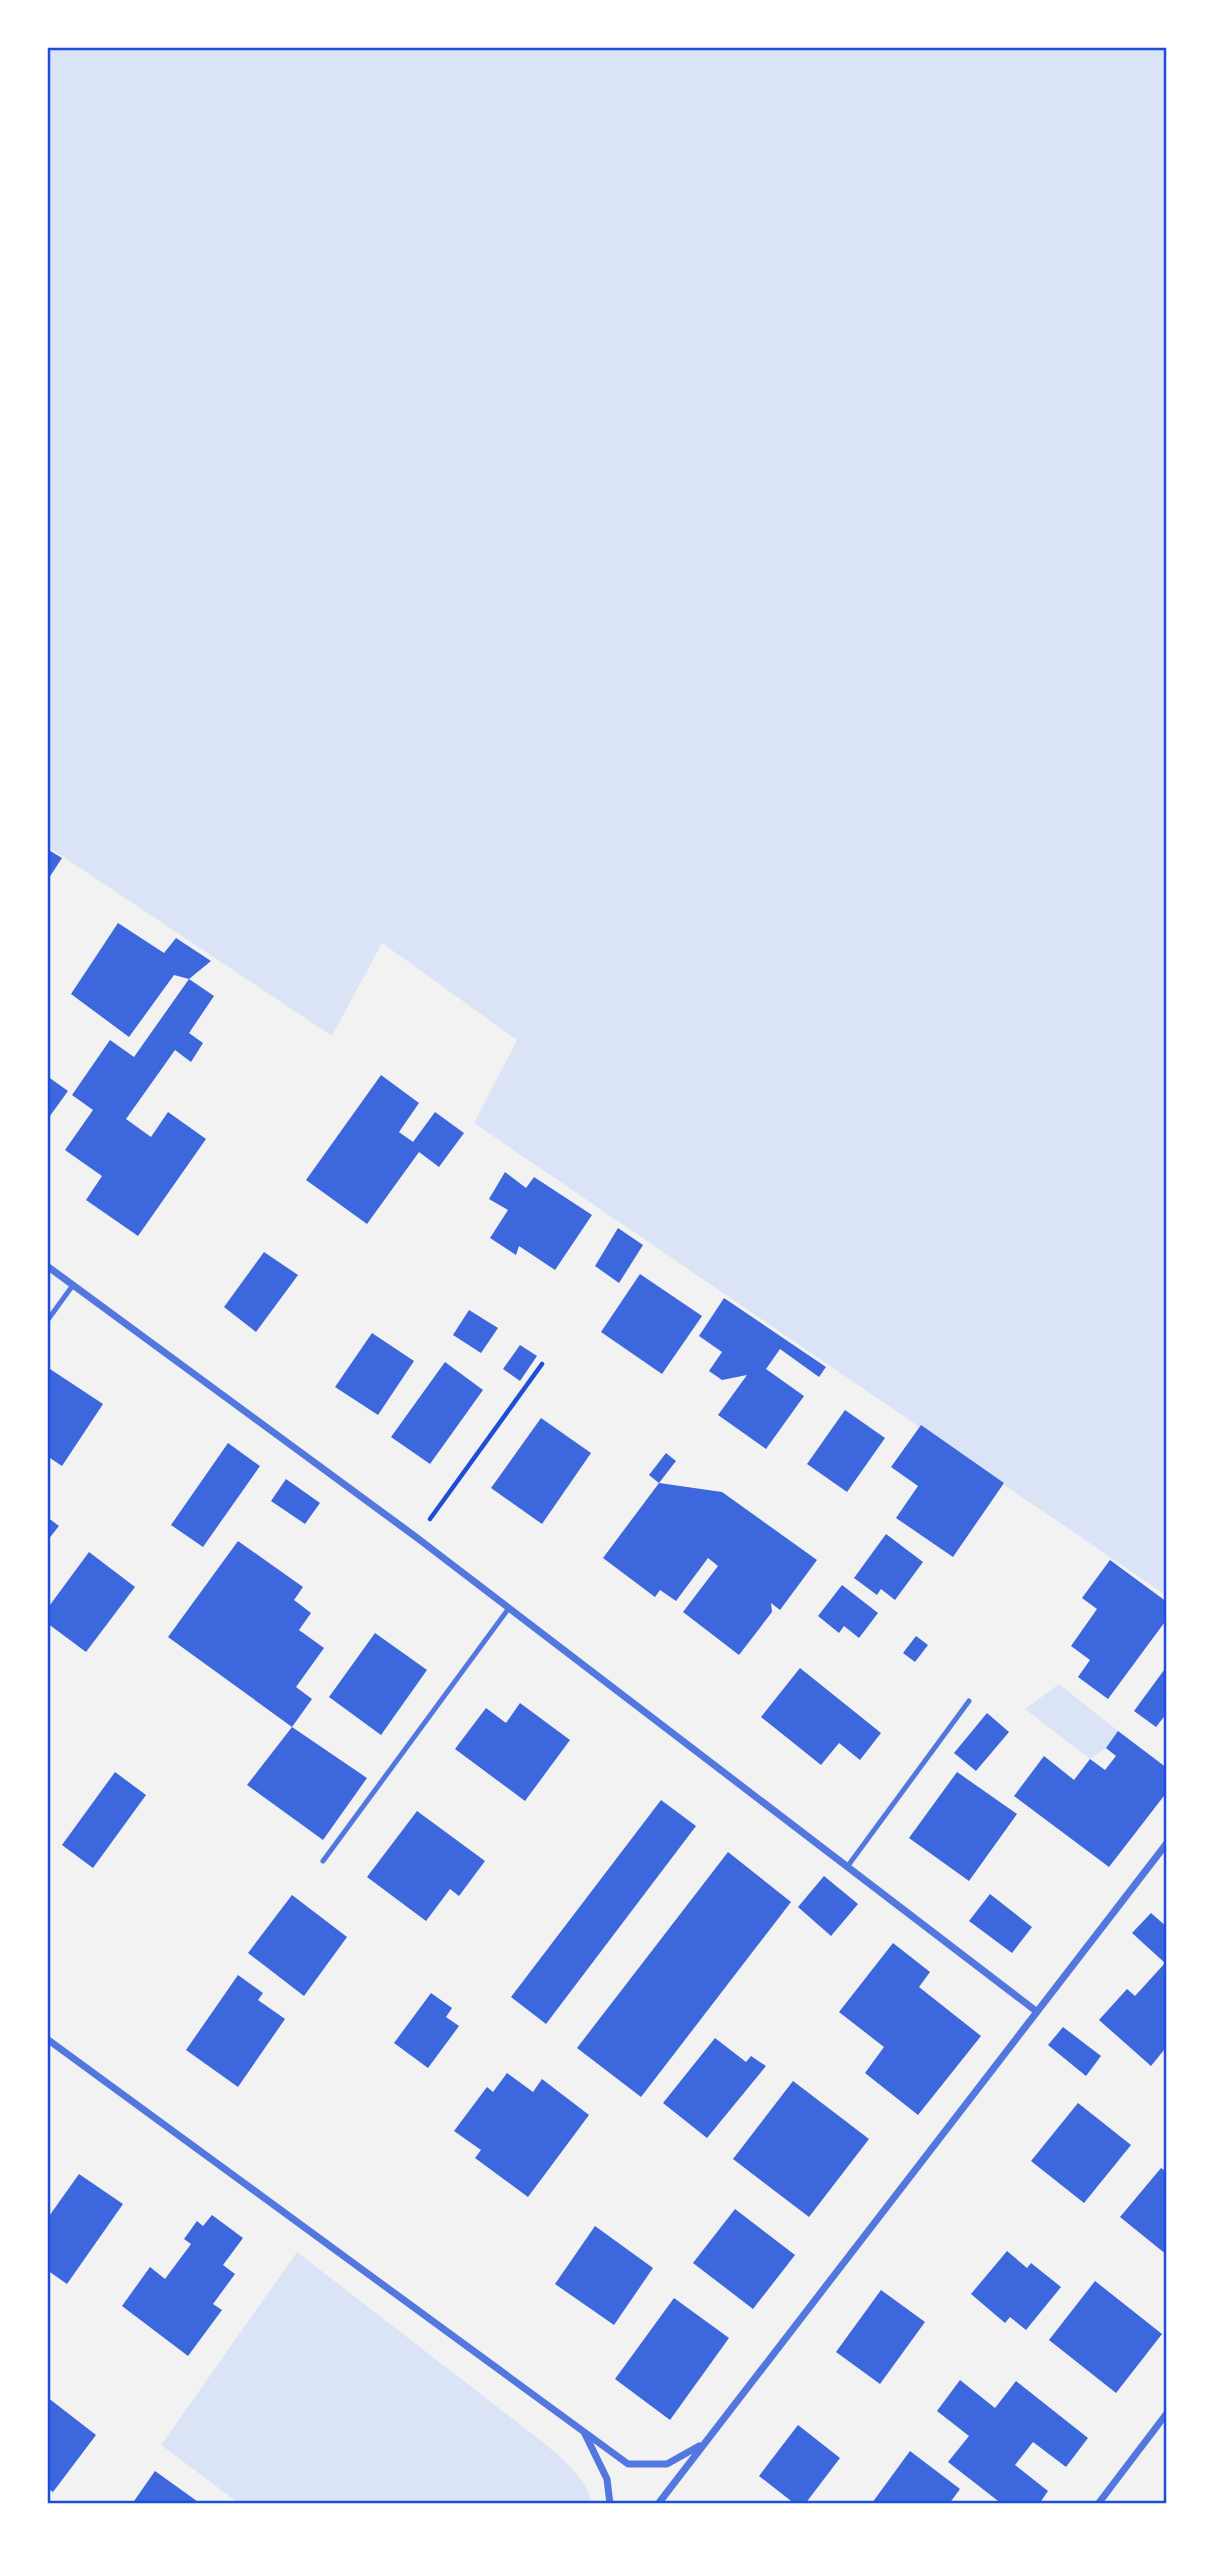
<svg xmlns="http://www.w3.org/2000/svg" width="1214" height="2551" viewBox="0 0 1214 2551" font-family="Rubik,sans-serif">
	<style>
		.green { fill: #dbe4f7 }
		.building { fill: #3d67dc }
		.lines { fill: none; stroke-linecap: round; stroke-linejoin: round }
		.path { stroke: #1d4ed8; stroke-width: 4.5 }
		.service { stroke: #5277de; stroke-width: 5 }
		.minor { stroke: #5277de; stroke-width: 7 }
		.neatline { fill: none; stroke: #1d4ed8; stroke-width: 2.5 }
	</style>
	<rect width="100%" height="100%" fill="#f2f2f2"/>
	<!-- green -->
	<g class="green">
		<path d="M47,47H1167V1596L474,1123L517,1040L382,943L332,1036L47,846Z"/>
		<path d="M1059,1684L1118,1731L1106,1748L1090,1759L1025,1709Z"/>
		<path d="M297,2252L544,2443C564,2460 586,2477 592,2504H240L161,2445Z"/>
	</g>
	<!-- building -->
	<g class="building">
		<path d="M47,849L62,858L47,881Z"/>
		<path d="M118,923L164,953L176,938L211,961L189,979L174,975L129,1037L71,994Z"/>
		<path d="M189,979L214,996L189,1033L203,1043L191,1062L175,1050L126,1119L151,1137L168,1112L206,1139L138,1236L86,1200L102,1176L65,1150L93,1110L72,1095L110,1040L134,1057Z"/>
		<path d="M381,1075L419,1103L399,1132L413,1142L435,1112L464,1133L439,1167L419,1152L367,1224L306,1180Z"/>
		<path d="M47,1076L68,1091L47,1120Z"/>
		<path d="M505,1172L526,1188L534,1177L592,1215L555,1270L519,1246L516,1255L490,1238L508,1210L489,1199Z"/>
		<path d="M618,1228L643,1245L619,1283L595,1266Z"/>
		<path d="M264,1252L298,1275L256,1332L224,1307Z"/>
		<path d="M640,1274L702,1316L662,1374L601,1332Z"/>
		<path d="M724,1298L826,1367L819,1377L780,1349L766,1369L804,1396L766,1449L718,1415L747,1375L722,1380L709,1371L722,1352L699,1336Z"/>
		<path d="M469,1310L498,1328L481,1353L453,1335Z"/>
		<path d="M372,1333L414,1361L378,1415L335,1387Z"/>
		<path d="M520,1345L537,1356L520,1381L503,1369Z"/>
		<path d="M445,1362L483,1390L430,1464L391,1437Z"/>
		<path d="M47,1367L103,1404L62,1466L47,1456Z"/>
		<path d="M845,1410L885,1438L847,1492L807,1464Z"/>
		<path d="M541,1418L591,1453L542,1524L491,1488Z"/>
		<path d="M921,1425L1004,1483L953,1557L896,1518L918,1486L891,1467Z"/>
		<path d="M228,1443L260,1466L203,1547L171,1525Z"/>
		<path d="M666,1453L676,1461L659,1483L649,1475Z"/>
		<path d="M286,1479L320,1503L305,1524L271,1501Z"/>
		<path d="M659,1483L722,1492L817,1560L780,1610L771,1603L772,1612L739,1655L683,1612L718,1566L708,1558L676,1601L660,1590L655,1597L603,1558Z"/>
		<path d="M47,1517L59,1526L47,1541Z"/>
		<path d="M886,1534L923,1562L895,1600L881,1589L877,1595L854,1578Z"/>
		<path d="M238,1541L303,1587L294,1600L311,1613L299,1630L324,1648L296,1687L312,1699L292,1727L168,1637Z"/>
		<path d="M89,1552L135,1587L86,1652L47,1623V1609Z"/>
		<path d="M1110,1560L1167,1602V1619L1108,1699L1078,1677L1090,1660L1071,1646L1097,1609L1082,1598Z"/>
		<path d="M842,1585L878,1613L859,1638L844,1626L839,1633L818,1616Z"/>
		<path d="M375,1633L427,1670L381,1735L329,1697Z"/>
		<path d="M916,1636L928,1645L915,1662L903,1653Z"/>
		<path d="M1167,1666V1713L1156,1727L1134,1711Z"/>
		<path d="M800,1668L881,1733L860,1760L839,1743L821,1765L761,1717Z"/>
		<path d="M520,1703L570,1740L525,1801L455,1749L486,1708L506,1723Z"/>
		<path d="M987,1713L1009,1732L976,1771L954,1753Z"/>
		<path d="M292,1727L367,1778L323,1840L247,1785Z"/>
		<path d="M1118,1731L1167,1768V1792L1109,1867L1014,1796L1044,1756L1074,1780L1090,1759L1105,1770L1116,1756L1106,1748Z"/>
		<path d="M115,1772L146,1795L93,1868L62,1845Z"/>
		<path d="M957,1772L1017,1814L969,1881L909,1838Z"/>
		<path d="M661,1800L696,1826L546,2024L511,1997Z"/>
		<path d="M417,1811L485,1861L459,1896L450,1889L426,1921L367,1877Z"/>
		<path d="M728,1852L791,1902L641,2097L577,2048Z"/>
		<path d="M824,1876L858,1904L831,1936L798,1907Z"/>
		<path d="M990,1894L1032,1927L1012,1953L969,1921Z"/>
		<path d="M292,1895L347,1937L304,1996L248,1953Z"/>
		<path d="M1151,1913L1167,1927V2053L1164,2050L1151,2066L1099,2020L1127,1989L1135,1996L1165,1963L1132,1933Z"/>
		<path d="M893,1943L930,1972L919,1987L981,2036L918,2115L865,2073L884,2047L839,2012Z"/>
		<path d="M238,1975L263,1993L258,2000L285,2019L238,2087L186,2050Z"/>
		<path d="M431,1993L452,2008L446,2017L459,2026L428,2068L394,2043Z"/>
		<path d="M1063,2027L1101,2056L1086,2076L1048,2045Z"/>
		<path d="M715,2038L746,2062L751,2056L766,2066L707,2138L663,2103Z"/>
		<path d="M507,2073L533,2092L542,2079L589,2115L528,2197L475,2158L481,2150L454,2131L487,2087L493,2092Z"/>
		<path d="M793,2081L869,2139L809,2217L733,2159Z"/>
		<path d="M1078,2103L1131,2145L1084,2203L1031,2161Z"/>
		<path d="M1161,2168L1167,2172V2255L1120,2217Z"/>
		<path d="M79,2174L123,2204L67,2284L47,2270V2219Z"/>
		<path d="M735,2209L795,2255L753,2309L693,2263Z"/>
		<path d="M212,2215L243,2238L223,2265L235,2274L213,2304L222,2310L188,2356L122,2306L150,2267L165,2279L191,2244L184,2239L197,2221L203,2226Z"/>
		<path d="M595,2226L653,2268L614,2325L555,2284Z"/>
		<path d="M1007,2251L1027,2268L1031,2263L1061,2287L1026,2330L1010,2317L1005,2323L971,2294Z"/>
		<path d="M1095,2281L1162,2334L1116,2393L1049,2340Z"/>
		<path d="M881,2290L925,2322L880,2384L836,2352Z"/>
		<path d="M674,2298L729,2338L670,2420L615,2379Z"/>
		<path d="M960,2380L995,2408L1016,2381L1088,2438L1066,2467L1033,2442L1015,2465L1048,2491L1039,2504H1002L948,2462L969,2436L937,2411Z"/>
		<path d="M47,2397L96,2435L53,2492L47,2488Z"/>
		<path d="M798,2425L840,2458L805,2504H795L759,2476Z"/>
		<path d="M910,2451L960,2489L949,2504L872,2503Z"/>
		<path d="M155,2471L201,2504H132Z"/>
	</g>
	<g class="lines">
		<!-- path -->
		<path class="path" d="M430,1519L542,1364"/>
		<!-- service -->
		<g class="service">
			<path d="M47,1321L73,1285"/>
			<path d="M323,1861L509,1608"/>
			<path d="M847,1867L969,1701"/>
		</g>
		<!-- minor -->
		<g class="minor">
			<path d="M47,1266L416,1537L1036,2011"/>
			<path d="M47,2039L628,2464H667L699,2446"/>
			<path d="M585,2434L607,2479L610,2504"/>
			<path d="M658,2504L1167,1843"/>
			<path d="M1098,2504L1167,2413"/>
		</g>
	</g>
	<!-- border -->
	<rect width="1214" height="2551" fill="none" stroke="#ffffff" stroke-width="98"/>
	<rect x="49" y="49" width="1116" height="2453" class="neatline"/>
</svg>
